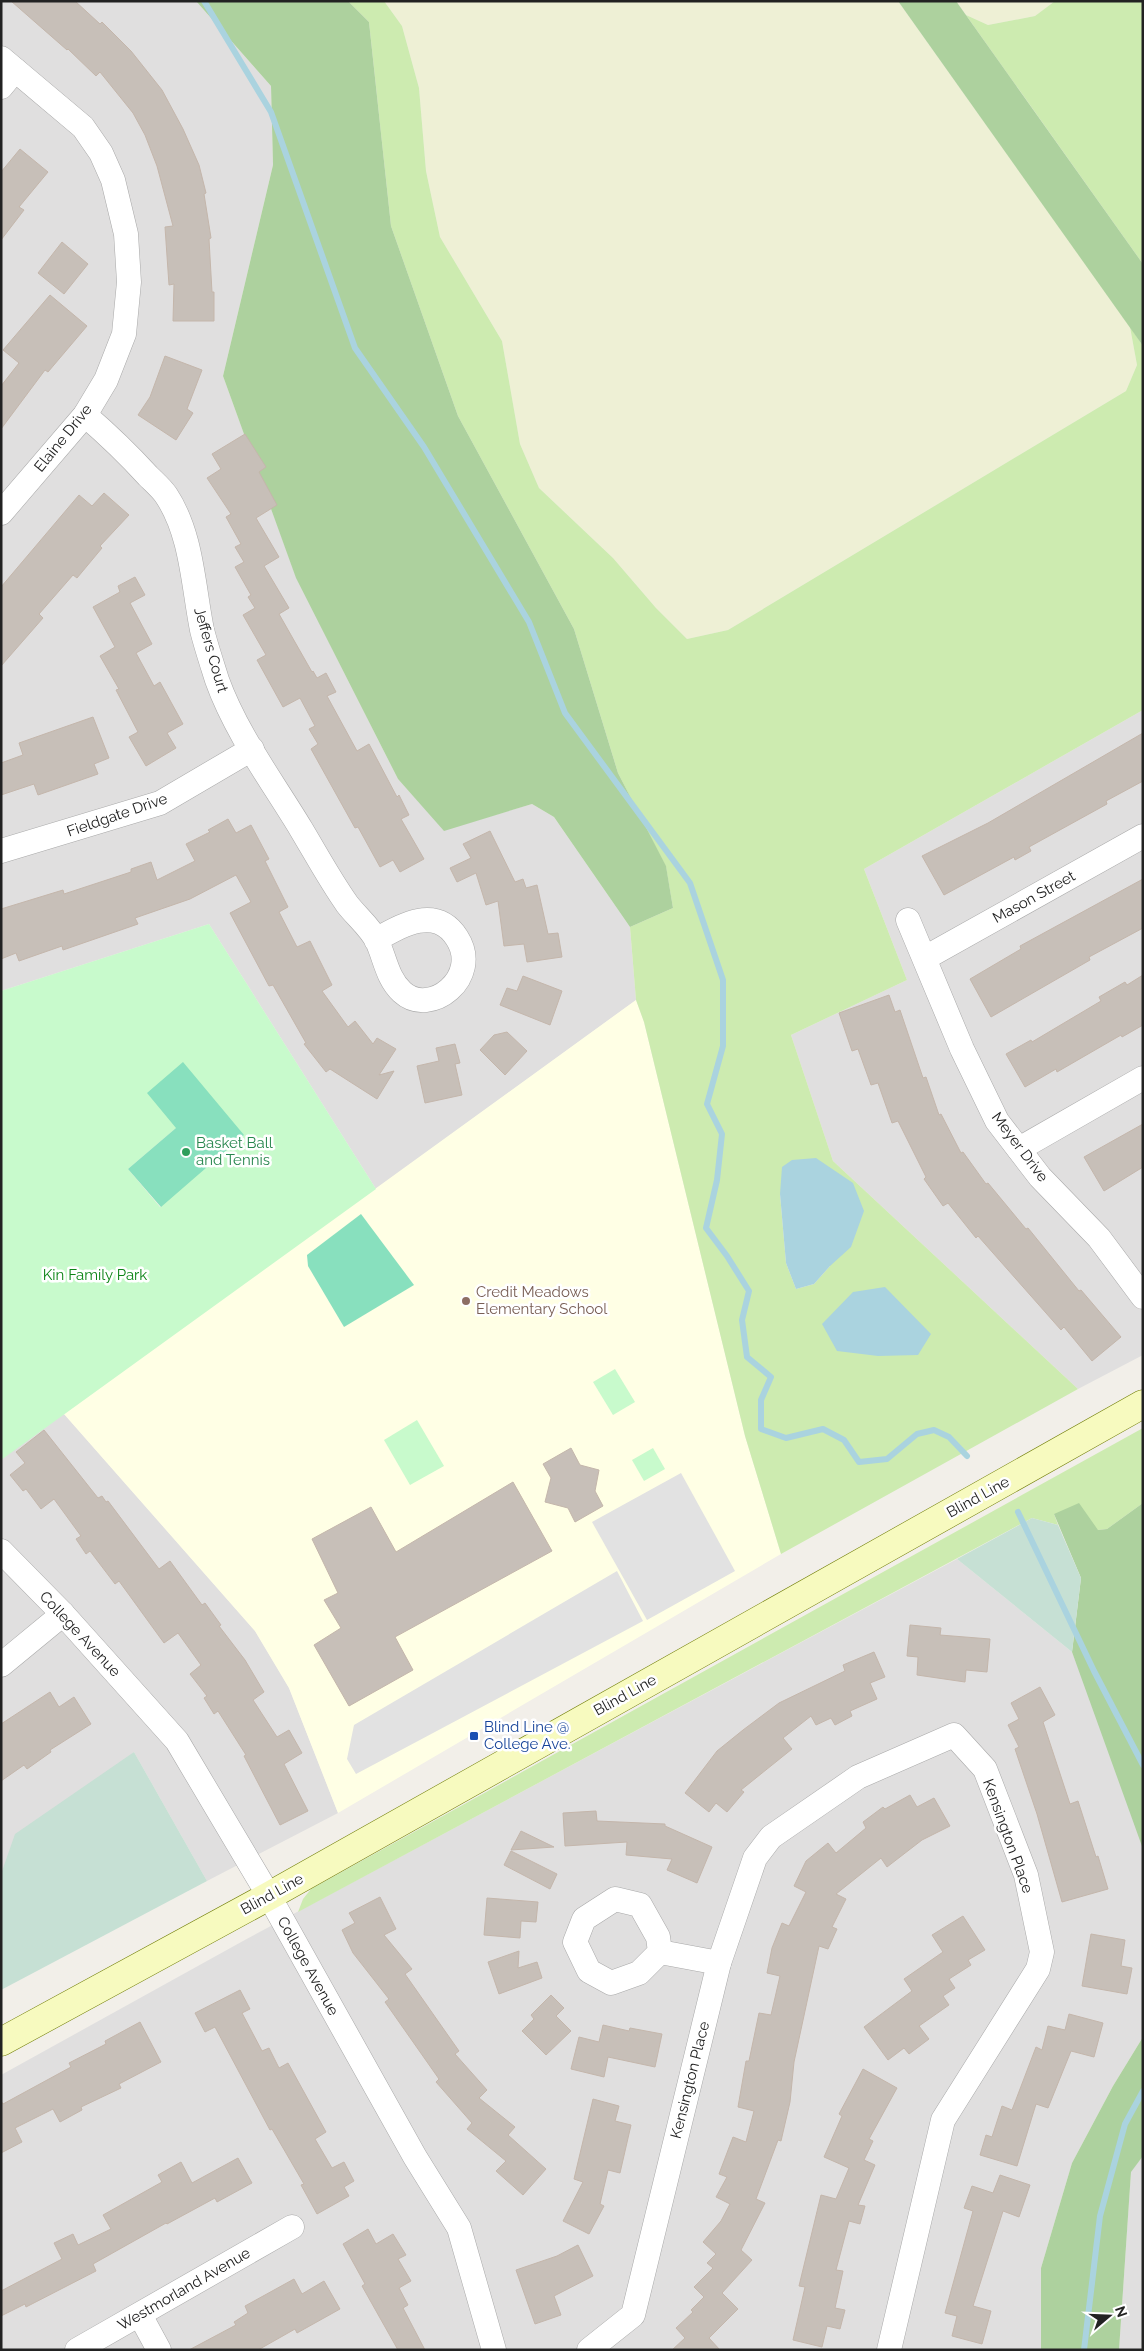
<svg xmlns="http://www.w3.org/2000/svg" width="1144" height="2351" viewBox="0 0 1144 2351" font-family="Raleway,sans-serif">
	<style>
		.residential { fill: #e0dfdf }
		.education { fill: #ffffe5 }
		.farmland { fill: #eef0d5 }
		.grass { fill: #cdebb0; fill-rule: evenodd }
		.forest { fill: #add19e }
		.wetland { fill: #c6e0d4 }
		.park { fill: #c8facc; fill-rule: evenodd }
		.pitch { fill: #88e0be }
		.parking { fill: #e2e2e2 }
		.water { fill: #aad3df }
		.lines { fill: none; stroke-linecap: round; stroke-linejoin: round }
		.stream { stroke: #aad3df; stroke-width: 6 }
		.building { fill: #c7bfb8; stroke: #c4b6ab }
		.street-casing { stroke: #a9a9a9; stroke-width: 25 }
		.secondary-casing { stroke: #707d05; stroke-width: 29 }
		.street { stroke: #fff; stroke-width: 24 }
		.secondary { stroke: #f7fabf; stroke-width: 28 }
		.leisure-dot { fill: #2e9e5b; stroke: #fff; stroke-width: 2 }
		.education-dot { fill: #8d6e63; stroke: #fff; stroke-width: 2 }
		.transit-dot { fill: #1a4fb4; stroke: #fff; stroke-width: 2 }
		.labels { text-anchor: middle; stroke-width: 5; stroke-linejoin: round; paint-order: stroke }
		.street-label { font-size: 15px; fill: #222; stroke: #fff }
		.leisure-label { font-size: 15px; fill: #27864d; stroke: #fff; text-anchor: start }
		.park-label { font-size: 15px; fill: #0c8416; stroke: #fff }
		.education-label { font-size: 15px; fill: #785e54; stroke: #fff; text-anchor: start }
		.transit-label { font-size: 15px; fill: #164399; stroke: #fff; text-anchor: start }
	</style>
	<rect width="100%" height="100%" fill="#f2efe9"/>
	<!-- residential -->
	<g class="residential">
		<path d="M1,1H196L271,86L273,165L223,376L296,577L398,779L444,830L532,804L554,817L630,927L636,1000L376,1189L209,924L1,991Z"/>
		<path d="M1143,710V1355L1078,1389L833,1161L791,1035L907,980L864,869Z"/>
		<path d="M64,1414L255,1631L289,1688L338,1813L207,1881L134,1752L1,1874V1451Z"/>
		<path d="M957,1559L1072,1652L1123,1782L1143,1841V2037L1113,2086L1072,2163L1041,2268V2350H1V2075L243,1941Z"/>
		<path d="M1143,2156V2350H1119L1131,2171Z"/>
	</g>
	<!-- education -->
	<path class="education" d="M636,1000L644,1022L745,1436L781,1554L338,1813L289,1688L255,1631L64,1414Z"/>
	<!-- farmland -->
	<g class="farmland">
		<path d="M384,1H898L1130,327L1137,365L1126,391L728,630L687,639L656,608L613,558L539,488L520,444L502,341L440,237L426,171L419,88L402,26Z"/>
		<path d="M956,1H1055L1035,16L988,25L966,15Z"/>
	</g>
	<!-- grass -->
	<g class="grass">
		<path d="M348,1H384L402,26L419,88L426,171L440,237L502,341L520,444L539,488L613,558L656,608L687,639L728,630L1126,391L1137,365L1130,327L1143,346V710L864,869L907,980L791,1035L833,1161L1078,1389L781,1554L745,1436L644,1022L636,1000L630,927L673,908L666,867L618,773L574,629L458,416L391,226L369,22ZM780,1194L830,1266L814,1284L796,1289L786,1263Z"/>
		<path d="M1055,1H1143V264L966,15L988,25L1035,16Z"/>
		<path d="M1143,1428V1503L1107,1529L1098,1530L1054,1514L1058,1525L1032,1518L298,1912L303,1899L311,1889Z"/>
	</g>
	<!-- forest -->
	<g class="forest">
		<path d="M196,1H348L369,22L391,226L458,416L574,629L618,773L666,866L673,908L630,927L554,817L532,804L444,831L398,779L296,578L223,376L273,165L271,86Z"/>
		<path d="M898,1H956L1143,264V346Z"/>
		<path d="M1079,1503L1098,1530L1107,1529L1143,1503V1849L1072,1652L1081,1578L1054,1514Z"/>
		<path d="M1143,2037V2156L1131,2172L1119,2350H1041V2268L1072,2163L1113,2086Z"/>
	</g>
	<!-- wetland -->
	<g class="wetland">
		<path d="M1032,1518L1058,1525L1081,1578L1072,1652L957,1559Z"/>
		<path d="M134,1752L207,1881L1,1990V1874L15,1834Z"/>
	</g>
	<!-- park -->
	<g class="park">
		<path d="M209,924L376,1189L1,1460V991ZM176,1128L161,1207H160L128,1169Z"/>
		<path d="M615,1369L635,1402L613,1415L593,1382Z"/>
		<path d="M417,1420L444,1466L410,1485L384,1440Z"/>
		<path d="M653,1448L665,1469L644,1481L632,1460Z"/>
	</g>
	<!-- pitch -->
	<g class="pitch">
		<path d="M183,1062L244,1135L161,1207L128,1169L176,1128L147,1093Z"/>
		<path d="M361,1214L414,1285L344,1327L308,1266L307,1255Z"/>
	</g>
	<!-- parking -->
	<g class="parking">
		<path d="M681,1473L735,1571L647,1620L592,1522Z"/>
		<path d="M617,1571L643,1621L356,1774L347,1759L354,1725Z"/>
	</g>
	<!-- water -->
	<g class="water">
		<path d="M816,1158L853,1183L864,1211L851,1247L830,1266L814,1284L796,1289L786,1263L780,1194L782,1167L792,1160Z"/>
		<path d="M885,1287L931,1334L918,1355L878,1356L837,1351L822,1324L853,1292Z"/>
	</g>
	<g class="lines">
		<!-- stream -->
		<g class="stream">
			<path d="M204,1L271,112L355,348L424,447L529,622L565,713L690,883L723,980V1046L707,1104L722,1134L717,1180L706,1228L727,1256L749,1291L742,1320L747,1357L771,1377L761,1400V1429L786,1438L823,1429L844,1440L859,1462L887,1459L917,1434L934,1430L949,1437L967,1456"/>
			<path d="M1018,1512L1094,1671L1143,1765"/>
			<path d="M1084,2350L1100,2216L1125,2124L1143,2091"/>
		</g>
	</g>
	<!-- building -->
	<g class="building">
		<path d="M11,1H75L100,24L102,22L131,51L162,90L183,129L199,165L206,193L204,194L211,238L209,239L212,292H214V321H173L174,284L169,285L165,227L173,226L157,166L145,135L133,113L100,72L96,76L68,49L67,50Z"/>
		<path d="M20,149L48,172L19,207L24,210L1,240V172Z"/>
		<path d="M62,242L88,264L64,294L38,273Z"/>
		<path d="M50,295L87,326L48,372L45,370L1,429V386L19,363L3,350Z"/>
		<path d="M165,356L202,370L187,409L193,413L176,440L138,415L150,397Z"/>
		<path d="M245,434L266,467L259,472L277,505L256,518L279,557L264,566L289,608L279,614L312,672L313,671L317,678L326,673L336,692L327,696L357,751L369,744L397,797L399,795L409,815L401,819L424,859L400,872L393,860L380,867L358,827L355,828L311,749L318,744L309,729L315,726L300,698L283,707L257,660L266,655L243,615L255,608L248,597L251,595L235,567L244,562L235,547L241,544L226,517L231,514L207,478L221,469L212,454Z"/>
		<path d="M104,493L129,515L100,546L102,548L77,578L73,575L39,614L43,618L1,666V587L79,495L92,506Z"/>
		<path d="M135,577L145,595L130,603L152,644L136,653L154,686L160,682L183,724L167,733L176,748L146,766L129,737L138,732L116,690L119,689L100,656L115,647L93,607L120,592L118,586Z"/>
		<path d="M93,717L109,758L94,764L98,774L38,795L34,784L1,795V763L23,755L19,743Z"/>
		<path d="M1143,733V781L1106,801L1107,804L1029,847L1031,851L1015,860L1014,857L944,895L922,856L988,823Z"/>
		<path d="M228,819L236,833L251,825L269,859L265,861L288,907L279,912L297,947L310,941L332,985L322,991L348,1027L355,1021L373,1044L377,1038L396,1049L379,1075L394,1071L377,1099L330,1069L326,1072L304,1044L306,1043L273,985L269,986L230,913L251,902L236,875L190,899L135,918L138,924L63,950L62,946L19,961L16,953L1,959V909L63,890L64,894L131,872V869L151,862L157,880L195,861L186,844L210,832L208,830Z"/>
		<path d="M490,831L515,882L523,879L526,888L537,885L548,934L558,933L562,957L527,962L524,944L504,946L498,901L486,905L476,873L457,882L450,868L471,858L463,844Z"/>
		<path d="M1143,879V928L1089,957L1090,960L991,1017L970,979L1021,949L1020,946Z"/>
		<path d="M1143,975V1025L1122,1037L1121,1035L1057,1072L1056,1069L1025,1087L1006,1054L1031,1040L1032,1042L1101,1001L1099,997L1125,982L1127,985Z"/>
		<path d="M523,976L562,991L550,1025L500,1005L507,988L517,991Z"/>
		<path d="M889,995L895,1012L900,1010L923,1078L926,1077L939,1115L941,1114L961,1153L963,1152L986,1184L988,1183L1026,1229L1028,1228L1079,1291L1081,1290L1121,1337L1092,1361L1064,1327L1061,1330L978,1236L976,1238L948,1203L943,1206L924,1179L926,1177L898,1121L892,1123L878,1083L871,1085L858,1049L852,1051L839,1013Z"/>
		<path d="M507,1032L527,1051L505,1075L480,1050L494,1035Z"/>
		<path d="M455,1044L460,1063L455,1064L462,1095L425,1103L417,1066L439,1061L436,1048Z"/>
		<path d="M1143,1124V1167L1104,1191L1084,1157Z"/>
		<path d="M44,1430L98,1498L102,1496L106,1502L108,1501L159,1569L170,1561L202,1605L205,1603L221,1625L219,1626L245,1660L264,1692L253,1700L277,1737L289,1730L302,1753L284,1764L308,1811L280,1825L244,1756L246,1755L218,1711L214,1714L204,1698L207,1696L190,1674L201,1665L178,1633L164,1643L119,1581L115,1584L90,1551L86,1554L76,1539L81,1536L54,1499L41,1509L26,1489L23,1491L10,1475L25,1463L16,1452Z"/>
		<path d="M571,1448L580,1465L599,1470L595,1491L603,1506L575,1522L568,1508L545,1502L551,1478L543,1464Z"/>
		<path d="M513,1482L552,1551L395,1637L413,1670L349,1706L314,1645L341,1628L324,1600L338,1593L312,1539L371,1507L396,1552Z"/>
		<path d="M910,1625L941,1628L940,1635L990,1639L987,1672L966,1670L965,1682L917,1675L918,1657L907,1656Z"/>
		<path d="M874,1652L885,1677L870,1683L877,1699L850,1711L852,1716L835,1725L831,1718L816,1725L811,1716L783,1738L792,1749L741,1790L744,1792L727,1812L716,1803L709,1812L685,1793L717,1751L743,1730L779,1703L845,1671L843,1665Z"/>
		<path d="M1040,1687L1055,1715L1043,1722L1070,1804L1078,1801L1096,1857L1098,1856L1108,1889L1062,1902L1037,1814L1015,1749L1019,1747L1008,1725L1019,1719L1011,1703Z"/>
		<path d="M50,1692L59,1707L74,1697L91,1724L50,1750L51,1752L27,1769L24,1765L1,1781V1724Z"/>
		<path d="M910,1795L917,1807L934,1798L950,1826L922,1840L887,1867L881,1858L836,1894L846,1899L832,1927L837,1929L828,1949L819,1946L794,2062L790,2102L781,2141L778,2140L756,2199L765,2203L741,2250L752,2260L722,2293L738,2309L709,2338L720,2350H672L685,2338L676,2328L693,2312L691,2310L704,2297L694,2287L713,2268L707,2263L716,2254L703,2242L721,2221L730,2204L716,2197L727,2177L719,2174L733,2137L746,2142L754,2111L738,2107L746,2061H749L759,2013L771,2015L780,1976L767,1973L772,1948L782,1923L789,1926L806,1892L794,1886L806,1861L828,1843L836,1853L866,1828L863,1822L883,1807L885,1809Z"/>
		<path d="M596,1811L597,1821L665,1824V1826L712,1847L697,1883L667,1870L672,1859L626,1855L627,1842L565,1846L563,1813Z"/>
		<path d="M521,1831L554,1847L511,1850Z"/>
		<path d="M511,1851L557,1874L550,1889L504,1865Z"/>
		<path d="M380,1897L396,1929L384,1935L412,1969L405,1974L459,2051L455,2054L487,2090L479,2098L515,2127L508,2135L546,2169L523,2195L496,2171L506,2161L467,2129L472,2123L436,2082L439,2079L385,2002L389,1999L353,1953L342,1930L355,1923L349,1913Z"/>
		<path d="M487,1898L538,1902L536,1922L521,1921L520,1938L484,1935Z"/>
		<path d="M963,1916L985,1950L968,1960L971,1965L949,1979L955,1988L943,1996L949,2005L919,2026L929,2039L909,2054L904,2048L888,2060L864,2027L912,1991L904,1979L943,1952L932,1935Z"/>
		<path d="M1091,1934L1125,1940L1121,1966L1132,1968L1127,1994L1082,1986Z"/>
		<path d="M519,1951L518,1968L537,1962L542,1978L499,1994L488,1962Z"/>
		<path d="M240,1990L250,2009L242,2013L262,2051L269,2048L279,2068L288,2063L326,2132L315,2139L332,2168L344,2162L354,2181L344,2187L349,2196L317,2214L301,2185L304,2184L272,2129L270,2130L215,2027L205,2032L195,2013Z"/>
		<path d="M551,1995L564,2008L556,2016L571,2031L546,2055L522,2031L534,2019L531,2015Z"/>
		<path d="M1069,2014L1103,2023L1094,2057L1071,2051L1048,2108L1036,2104L1017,2166L980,2155L986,2135L992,2137L1002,2106L1012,2110L1036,2047L1042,2050L1048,2026L1065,2030Z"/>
		<path d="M140,2022L161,2062L119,2084L121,2088L81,2107L82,2110L60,2122L53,2109L15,2128L22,2142L1,2153V2101L3,2104L71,2067L69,2063L106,2044L105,2041Z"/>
		<path d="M603,2025L629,2031L630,2028L662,2034L655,2067L608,2057L604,2077L571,2069L579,2037L599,2042Z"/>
		<path d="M863,2069L897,2088L869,2139L873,2141L864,2160L875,2165L858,2205L865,2206L860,2224L849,2221L836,2270L843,2271L835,2308L845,2310L840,2329L827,2326L822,2347L793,2340L805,2287L799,2286L821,2195L836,2199L849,2168L824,2157L842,2116L839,2114Z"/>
		<path d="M593,2099L619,2106L615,2121L631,2125L620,2173L608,2170L600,2204L604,2206L589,2234L563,2221L583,2182L574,2179Z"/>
		<path d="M238,2158L252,2183L217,2202L215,2198L167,2224L166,2223L93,2264L96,2271L26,2307L25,2304L1,2316V2291L62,2259L54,2243L73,2234L78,2245L111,2229L103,2215L162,2182L158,2175L181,2162L192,2183Z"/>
		<path d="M1000,2175L1030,2185L1019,2217L1003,2211L973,2306L991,2311L982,2344L952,2336L957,2316L945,2313L973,2211L964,2208L972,2186L993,2193Z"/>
		<path d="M368,2229L376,2244L393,2234L406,2255L398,2259L411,2281L399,2288L408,2305L403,2308L425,2350H398L362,2286L365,2284L343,2244Z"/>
		<path d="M578,2245L593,2276L554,2296L561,2315L535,2324L516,2270L557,2256Z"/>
		<path d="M294,2279L302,2294L324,2281L340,2309L297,2333L295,2329L258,2350H189L236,2325L234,2322L248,2313L245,2306Z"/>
	</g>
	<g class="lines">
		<!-- street casing -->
		<g class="street-casing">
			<g id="street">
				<path d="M1,58L83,127L101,153L113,180L126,234L129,282L124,334L106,380L85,415L1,513"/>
				<path d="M1,87L15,70"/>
				<path d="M85,415C107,434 128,454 148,476C154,482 161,488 166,495C192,534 193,585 202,630C206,646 212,664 217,680C236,733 272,781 301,829C316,854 330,880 347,904C356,916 370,927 377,941C385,958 387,978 402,992C430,1018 482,977 457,938C436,905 401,925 376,940"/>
				<path d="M1,851L160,803L252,749"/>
				<path d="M908,920L962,1049L997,1121L1040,1177L1099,1238L1143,1297"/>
				<path d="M925,958L1143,836"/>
				<path d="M1019,1149L1143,1078"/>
				<path d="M1,1551L63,1614L177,1741L269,1896L415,2157L459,2228L494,2350"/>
				<path d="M1,1665L63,1614"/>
				<path d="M660,1952L658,1937L640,1905L615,1899L584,1919L575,1942L589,1971L611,1983L639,1973L660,1952L719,1963"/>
				<path d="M140,2315L159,2350"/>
				<path d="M77,2350L292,2227"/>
				<path d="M589,2350L633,2315L719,1963L755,1858L771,1837L858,1777L954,1735L985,1769L1026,1875L1042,1952L1038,1969L943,2120L889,2350"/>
			</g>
		</g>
		<!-- secondary casing -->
		<g class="secondary-casing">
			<path id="secondary" d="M1,2042L269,1896L1143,1404"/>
		</g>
		<!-- street -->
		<use href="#street" class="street"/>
		<!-- secondary -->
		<use href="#secondary" class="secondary"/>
	</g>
	<!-- markers -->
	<circle class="leisure-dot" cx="186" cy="1152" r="5"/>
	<circle class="education-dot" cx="466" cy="1301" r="5"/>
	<rect class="transit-dot" x="469" y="1731" width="10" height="10" rx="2.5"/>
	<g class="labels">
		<!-- street labels -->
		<g class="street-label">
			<text transform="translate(63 438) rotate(-51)" y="5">Elaine Drive</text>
			<text transform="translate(211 650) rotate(74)" y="5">Jeffers Court</text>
			<text transform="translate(117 815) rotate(-19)" y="5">Fieldgate Drive</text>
			<text transform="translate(1034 897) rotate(-29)" y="5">Mason Street</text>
			<text transform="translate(1020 1147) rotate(53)" y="5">Meyer Drive</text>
			<text transform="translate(978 1497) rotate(-29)" y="5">Blind Line</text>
			<text transform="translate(80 1634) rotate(47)" y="5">College Avenue</text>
			<text transform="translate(625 1695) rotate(-29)" y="5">Blind Line</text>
			<text transform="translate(1008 1836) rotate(70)" y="5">Kensington Place</text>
			<text transform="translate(272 1894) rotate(-29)" y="5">Blind Line</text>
			<text transform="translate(308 1966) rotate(61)" y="5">College Avenue</text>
			<text transform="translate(690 2080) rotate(-76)" y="5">Kensington Place</text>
			<text transform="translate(184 2289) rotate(-30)" y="5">Westmorland Avenue</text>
		</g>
		<!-- leisure labels -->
		<g class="leisure-label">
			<text x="196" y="1148">Basket Ball<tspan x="196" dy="17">and Tennis</tspan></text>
		</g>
		<!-- park labels -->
		<g class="park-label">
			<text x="95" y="1280">Kin Family Park</text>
		</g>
		<!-- education labels -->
		<g class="education-label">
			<text x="476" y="1297">Credit Meadows<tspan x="476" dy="17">Elementary School</tspan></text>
		</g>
		<!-- transit labels -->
		<g class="transit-label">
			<text x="484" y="1732">Blind Line @<tspan x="484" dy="17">College Ave.</tspan></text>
		</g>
	</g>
	<!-- border -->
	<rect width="1144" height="2351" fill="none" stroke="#222222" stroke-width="5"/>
	<!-- north arrow -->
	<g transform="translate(1109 2316) rotate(71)" stroke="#ffffff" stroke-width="4" paint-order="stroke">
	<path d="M0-4L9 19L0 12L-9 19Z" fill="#222222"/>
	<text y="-8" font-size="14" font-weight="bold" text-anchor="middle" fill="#222222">N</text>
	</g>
</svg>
